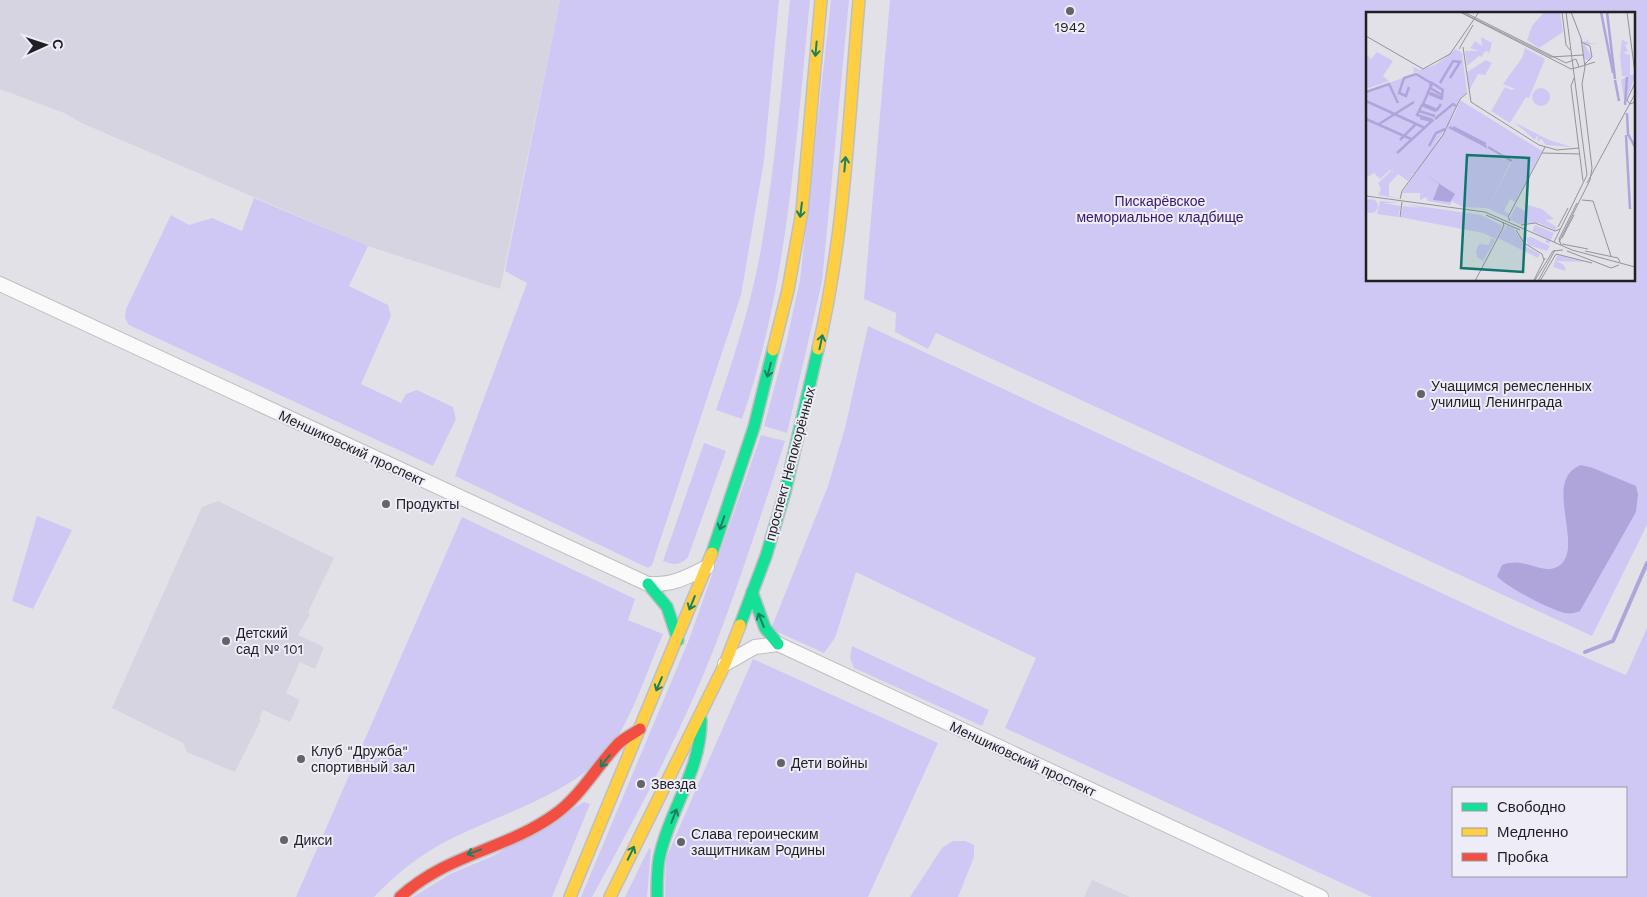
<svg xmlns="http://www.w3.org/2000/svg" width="1647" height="897" viewBox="0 0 1647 897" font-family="'Work Sans',sans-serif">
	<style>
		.built { fill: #d6d4e0 }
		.green { fill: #d0c8f4; fill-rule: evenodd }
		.water { fill: #afa5da }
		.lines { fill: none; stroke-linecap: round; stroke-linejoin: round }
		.stream { stroke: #afa5da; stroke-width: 4 }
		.street-casing { stroke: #bfbec3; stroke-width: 16 }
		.fast-casing { stroke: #bfbec3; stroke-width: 14 }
		.slow-casing { stroke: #bfbec3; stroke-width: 14 }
		.jam-casing { stroke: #bfbec3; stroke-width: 14 }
		.street { stroke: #fbfafb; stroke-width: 14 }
		.fast { stroke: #16e098; stroke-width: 11 }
		.slow { stroke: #ffcf43; stroke-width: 11 }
		.jam { stroke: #f24e42; stroke-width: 11 }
		.oneway { stroke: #1b805e }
		.poi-dot { fill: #646368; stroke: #edecf7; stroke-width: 2 }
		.labels { text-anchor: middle; stroke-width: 4; stroke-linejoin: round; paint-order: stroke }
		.poi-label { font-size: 14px; fill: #201f23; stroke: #edecf7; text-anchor: start }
		.park-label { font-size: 14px; fill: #36186e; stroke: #edecf7 }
		.street-label { font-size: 14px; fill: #201f23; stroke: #edecf7 }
		.inset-river { fill: none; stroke: #afa5da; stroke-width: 2.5 }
		.inset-road { fill: none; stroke: #949399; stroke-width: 1 }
		.view { fill: #0f766e; fill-opacity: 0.15; stroke: #0f766e; stroke-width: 2.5 }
		.inset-edge { fill: none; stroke: #201f23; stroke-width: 2.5 }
	</style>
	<rect width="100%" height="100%" fill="#e2e1e7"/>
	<!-- built -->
	<g class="built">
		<path d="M0,0H560L500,289L368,246L84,124L64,113L0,89Z"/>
		<path d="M218,501L334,558L308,612L310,614L298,635L324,647L315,669L300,662L286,693L300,700L290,722L263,710L259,719L261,720L235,772L187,752L183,743L112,708L202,507Z"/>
		<path d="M1092,880L1130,897H1084Z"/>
	</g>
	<!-- green -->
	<g class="green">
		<path d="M560,0H779L764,160L741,295L652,565L648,568L455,476L527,283L505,271Z"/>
		<path d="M790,0H810C796,140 788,285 742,419L716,410C734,358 751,304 761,249C775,167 782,83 790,0Z"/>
		<path d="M831,0H849L822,282L787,433L764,426L786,344L800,280Z"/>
		<path d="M890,0H1647V525L1592,636L936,333L928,349L895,332L896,313L864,299ZM1367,14H1633V280H1367Z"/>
		<path d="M254,198L368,246L349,286L388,305L391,316L361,384L401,403L406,394L417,390L453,407L456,419L433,466L129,325L125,318L126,309L171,215L189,225L212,218L242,231Z"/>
		<path d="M868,326L1506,623L1626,675L1647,628V897H1372L1005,728L1036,658L856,572L835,638L824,653L771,629L828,486L845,428ZM1453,788H1626V876H1453Z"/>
		<path d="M761,435L785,441C763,510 741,578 715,646C681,733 637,815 592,897H581L690,637Z"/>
		<path d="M704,443L726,451L688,557C679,566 674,565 663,561Z"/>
		<path d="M37,516L72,530L33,609L12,601Z"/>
		<path d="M462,517L635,599L628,620L663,634C649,666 631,721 610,748C569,799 491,815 436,847C411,862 394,876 374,897H296Z"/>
		<path d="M852,646L989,710L982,726L854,668L850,658Z"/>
		<path d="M753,659L938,743L868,897H665L666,858Z"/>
		<path d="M584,802L590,804L552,897H413L450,874L493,856Z"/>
		<path d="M953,841H965L974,845V857L958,897H910L942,848Z"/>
		<path d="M649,848L651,850L647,897H625Z"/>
	</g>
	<!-- water -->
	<path class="water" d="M1581,465L1593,468L1636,486L1638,494L1636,512L1580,611C1575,613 1571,614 1565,613C1551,610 1506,587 1497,576L1502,565C1524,556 1541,575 1557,567C1588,551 1540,480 1581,465Z"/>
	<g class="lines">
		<!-- stream -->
		<path class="stream" d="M1585,652L1613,641L1647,563"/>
		<!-- street casing -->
		<g class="street-casing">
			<g id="street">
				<path d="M0,284L648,584C673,585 685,578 707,567"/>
				<path d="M725,664L755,647L778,644L1321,897"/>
			</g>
		</g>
		<!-- fast casing -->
		<g class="fast-casing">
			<g id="fast">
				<path d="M712,553L754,427L773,350"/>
				<path d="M648,584L667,607L678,640"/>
				<path d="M752,592L765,628L778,644"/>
				<path d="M740,625L766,556L785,492L818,349"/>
				<path d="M657,897C657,884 657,872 659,859C669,810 701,771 701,720"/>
			</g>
		</g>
		<!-- slow casing -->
		<g class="slow-casing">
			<g id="slow">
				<path d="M818,349C845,234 849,116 859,0"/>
				<path d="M773,350L788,290L802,211L821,0"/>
				<path d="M570,897L712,553"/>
				<path d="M610,897L725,664L740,625"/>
			</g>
		</g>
		<!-- jam casing -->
		<g class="jam-casing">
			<path id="jam" d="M400,897C449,853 505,850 554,815C581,796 596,767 618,744C624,738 633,734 640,729"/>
		</g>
		<!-- street -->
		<use href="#street" class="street"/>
		<!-- fast -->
		<use href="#fast" class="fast"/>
		<!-- slow -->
		<use href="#slow" class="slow"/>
		<!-- jam -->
		<use href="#jam" class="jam"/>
	</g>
	<!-- one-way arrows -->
	<defs><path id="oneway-shaft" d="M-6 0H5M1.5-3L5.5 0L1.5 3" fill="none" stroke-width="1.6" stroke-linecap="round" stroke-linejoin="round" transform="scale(1.25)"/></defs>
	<g class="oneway">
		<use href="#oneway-shaft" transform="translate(816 49) rotate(95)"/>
		<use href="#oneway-shaft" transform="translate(845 164) rotate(-85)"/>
		<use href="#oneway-shaft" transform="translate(801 210) rotate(97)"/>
		<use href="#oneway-shaft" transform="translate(821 342) rotate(-78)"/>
		<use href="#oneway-shaft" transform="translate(769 370) rotate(105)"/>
		<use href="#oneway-shaft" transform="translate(722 523) rotate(109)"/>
		<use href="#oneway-shaft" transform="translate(692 603) rotate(112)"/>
		<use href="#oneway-shaft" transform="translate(761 620) rotate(-112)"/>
		<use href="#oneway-shaft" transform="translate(659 684) rotate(113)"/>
		<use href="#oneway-shaft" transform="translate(605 761) rotate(128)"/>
		<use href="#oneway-shaft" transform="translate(674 816) rotate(-68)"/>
		<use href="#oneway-shaft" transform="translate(474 852) rotate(160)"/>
		<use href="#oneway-shaft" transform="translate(631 853) rotate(-64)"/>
	</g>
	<!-- markers -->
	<g class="poi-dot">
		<circle cx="1070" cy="11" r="5"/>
		<circle cx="1421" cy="394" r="5"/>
		<circle cx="386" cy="504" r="5"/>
		<circle cx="226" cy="641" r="5"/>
		<circle cx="301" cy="759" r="5"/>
		<circle cx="781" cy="763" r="5"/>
		<circle cx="641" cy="784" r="5"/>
		<circle cx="284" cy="840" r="5"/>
		<circle cx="681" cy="842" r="5"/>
	</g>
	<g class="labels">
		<!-- poi labels -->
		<g class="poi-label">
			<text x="1070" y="32" text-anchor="middle">1942</text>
			<text x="1431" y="391">Учащимся ремесленных<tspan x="1431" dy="16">училищ Ленинграда</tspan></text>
			<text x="396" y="509">Продукты</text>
			<text x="236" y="638">Детский<tspan x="236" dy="16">сад № 101</tspan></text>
			<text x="311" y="756">Клуб "Дружба"<tspan x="311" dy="16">спортивный зал</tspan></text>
			<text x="791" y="768">Дети войны</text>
			<text x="651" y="789">Звезда</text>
			<text x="691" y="839">Слава героическим<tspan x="691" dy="16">защитникам Родины</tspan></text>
			<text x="294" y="845">Дикси</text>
		</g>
		<!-- park labels -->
		<g class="park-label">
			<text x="1160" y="206">Пискарёвское<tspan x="1160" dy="16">мемориальное кладбище</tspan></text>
		</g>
		<!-- street labels -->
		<g class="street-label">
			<text transform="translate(352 448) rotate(25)" y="5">Меншиковский проспект</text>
			<text transform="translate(790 464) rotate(-75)" y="5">проспект Непокорённых</text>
			<text transform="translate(1023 759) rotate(25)" y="5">Меншиковский проспект</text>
		</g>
	</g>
	<!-- overview -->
	<g transform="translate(1366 12)">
		<rect width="269" height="269" fill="#e2e1e7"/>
		<path d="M178,0H194L197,20L173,36L161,28L166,14ZM215,23L217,30L221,29L219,25L224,31H231L219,33L226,45L224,49L218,47L216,33L220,31H216ZM115,25L126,31L123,42L122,39L118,40L116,45L113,44L101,54L99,39H113L104,36L109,29L116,34ZM256,28L263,31L259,33L262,39L257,41L264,43V63H269L259,94L255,68L261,64H256L254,43ZM159,36L179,47L163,86L160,85L144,111L125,99L139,75L145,78L149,77L137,72L156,46ZM90,37L96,41L101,80L93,87L81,116L48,162L43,163H47L42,169L32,162L23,172V184L34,187L12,183L15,177L12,171L25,159L29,160L24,158L14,167L8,161L0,166V79L51,61L54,58L48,61L47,55L54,58L69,53ZM11,40L27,49L17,64L23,69L0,77V42L5,47ZM120,48L126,51L119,63L112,62L103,79L101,60ZM166 85a9 9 0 1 1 18 0a9 9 0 1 1-18 0ZM94,88L176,139L149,190L144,187L138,199L143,202L141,205L121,196L96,195L86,189L84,193L62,189L60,185L54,188V181H36L88,104ZM101,123L147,147L123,194L145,149ZM148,110L183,128L206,135L180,133L175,127L172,130L171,123L169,128ZM-2 194a7 7 0 1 1 14 0a7 7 0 1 1-14 0ZM14,189L34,191H17L35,194L32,205L11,202ZM39,192L115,203L137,214L130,227L117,221L34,205L37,194L55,196ZM158,192L176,197L188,207L179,208L191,215L189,218L173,211L153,212L143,207L150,194L161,200ZM141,213L147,216L159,234L174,242L172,246L132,226ZM169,213L188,221L183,232L179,230L181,227L166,219ZM165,225L184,234L181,239L162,233L160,226ZM125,226L129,228L117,249L111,245L110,239L113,232L123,233ZM191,243L219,250L190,249L198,253L200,259L187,255Z" fill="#d0c8f4" fill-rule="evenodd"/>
		<path d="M54,159L89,182L84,190L67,188L73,172Z" fill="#afa5da"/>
		<path class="inset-river" d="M235,0L247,61M241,0L249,67M249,68L253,89M74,71L87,49L94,50L84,66M43,75L40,84L33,81L38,66L50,62L65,71L64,75M65,75L66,71L77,78L76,83V86L62,80L64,76L76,83M0,80L23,72L32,91M0,89L59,116M75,92L71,98L57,92L62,81L76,87M259,93L261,65M53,99L69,104M261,101L262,122L269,135M0,107L45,127M69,107L87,92L90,94M67,108L51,103L56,93L70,99M13,112L48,90M83,115L121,135M87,115L120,132M260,123L264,197M34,128L50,112M63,134L70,121L79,117M122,135L146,149M31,141L66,109L54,106"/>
		<path class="inset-road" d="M94,0L205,57L213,55L210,47L200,51L98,0M95,0L185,45L217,43M196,0L200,33L204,38M261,0L269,61M0,24L57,57L84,42L113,0M215,30L224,34L226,45L218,53M97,35L105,90L173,133L191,138L213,136M93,37L107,13M213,55L229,50M208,66L205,74L217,169M269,71L261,88L264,92L269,90M176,141L214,142M221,171L269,82M0,184L119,200L206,238L269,255M34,187L36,179L77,123L94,87L101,81M216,188L227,189L245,244M120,203L154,218M34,205L36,190M144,209L142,205L179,135M155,213L169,211L189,219L194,217M192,215L202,196M150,218L158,231L176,242L178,248M196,226L208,203M188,230L221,163L200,0M193,230L224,168L226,156L216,72L219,55L215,26L205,0M196,232L222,237M195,233L193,227L211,191M201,239L245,256L253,253M219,239L252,246L254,250M190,242L226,251M168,268L179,246M169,268L187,239L197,238M109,269L138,214L137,210M172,269L189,238M174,269L190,242"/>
		<path class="view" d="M101,143L163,146L157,260L95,256Z"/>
		<rect width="269" height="269" class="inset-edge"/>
	</g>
	<!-- legend -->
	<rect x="1452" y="787" width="175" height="90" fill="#edecf7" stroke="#9b9aa2"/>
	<rect x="1462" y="803" width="25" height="8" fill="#16e098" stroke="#9b9aa2"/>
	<text x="1497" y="812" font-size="15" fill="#201f23">Свободно</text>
	<rect x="1462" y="828" width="25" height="8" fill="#ffcf43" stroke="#9b9aa2"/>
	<text x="1497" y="837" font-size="15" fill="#201f23">Медленно</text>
	<rect x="1462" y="853" width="25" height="8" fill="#f24e42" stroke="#9b9aa2"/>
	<text x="1497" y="862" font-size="15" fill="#201f23">Пробка</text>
	<!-- north arrow -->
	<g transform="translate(45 45) rotate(87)" stroke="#edecf7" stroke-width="4" paint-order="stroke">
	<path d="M0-4L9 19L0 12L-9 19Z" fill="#201f23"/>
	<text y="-8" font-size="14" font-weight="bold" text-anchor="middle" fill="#201f23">С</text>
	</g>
</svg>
